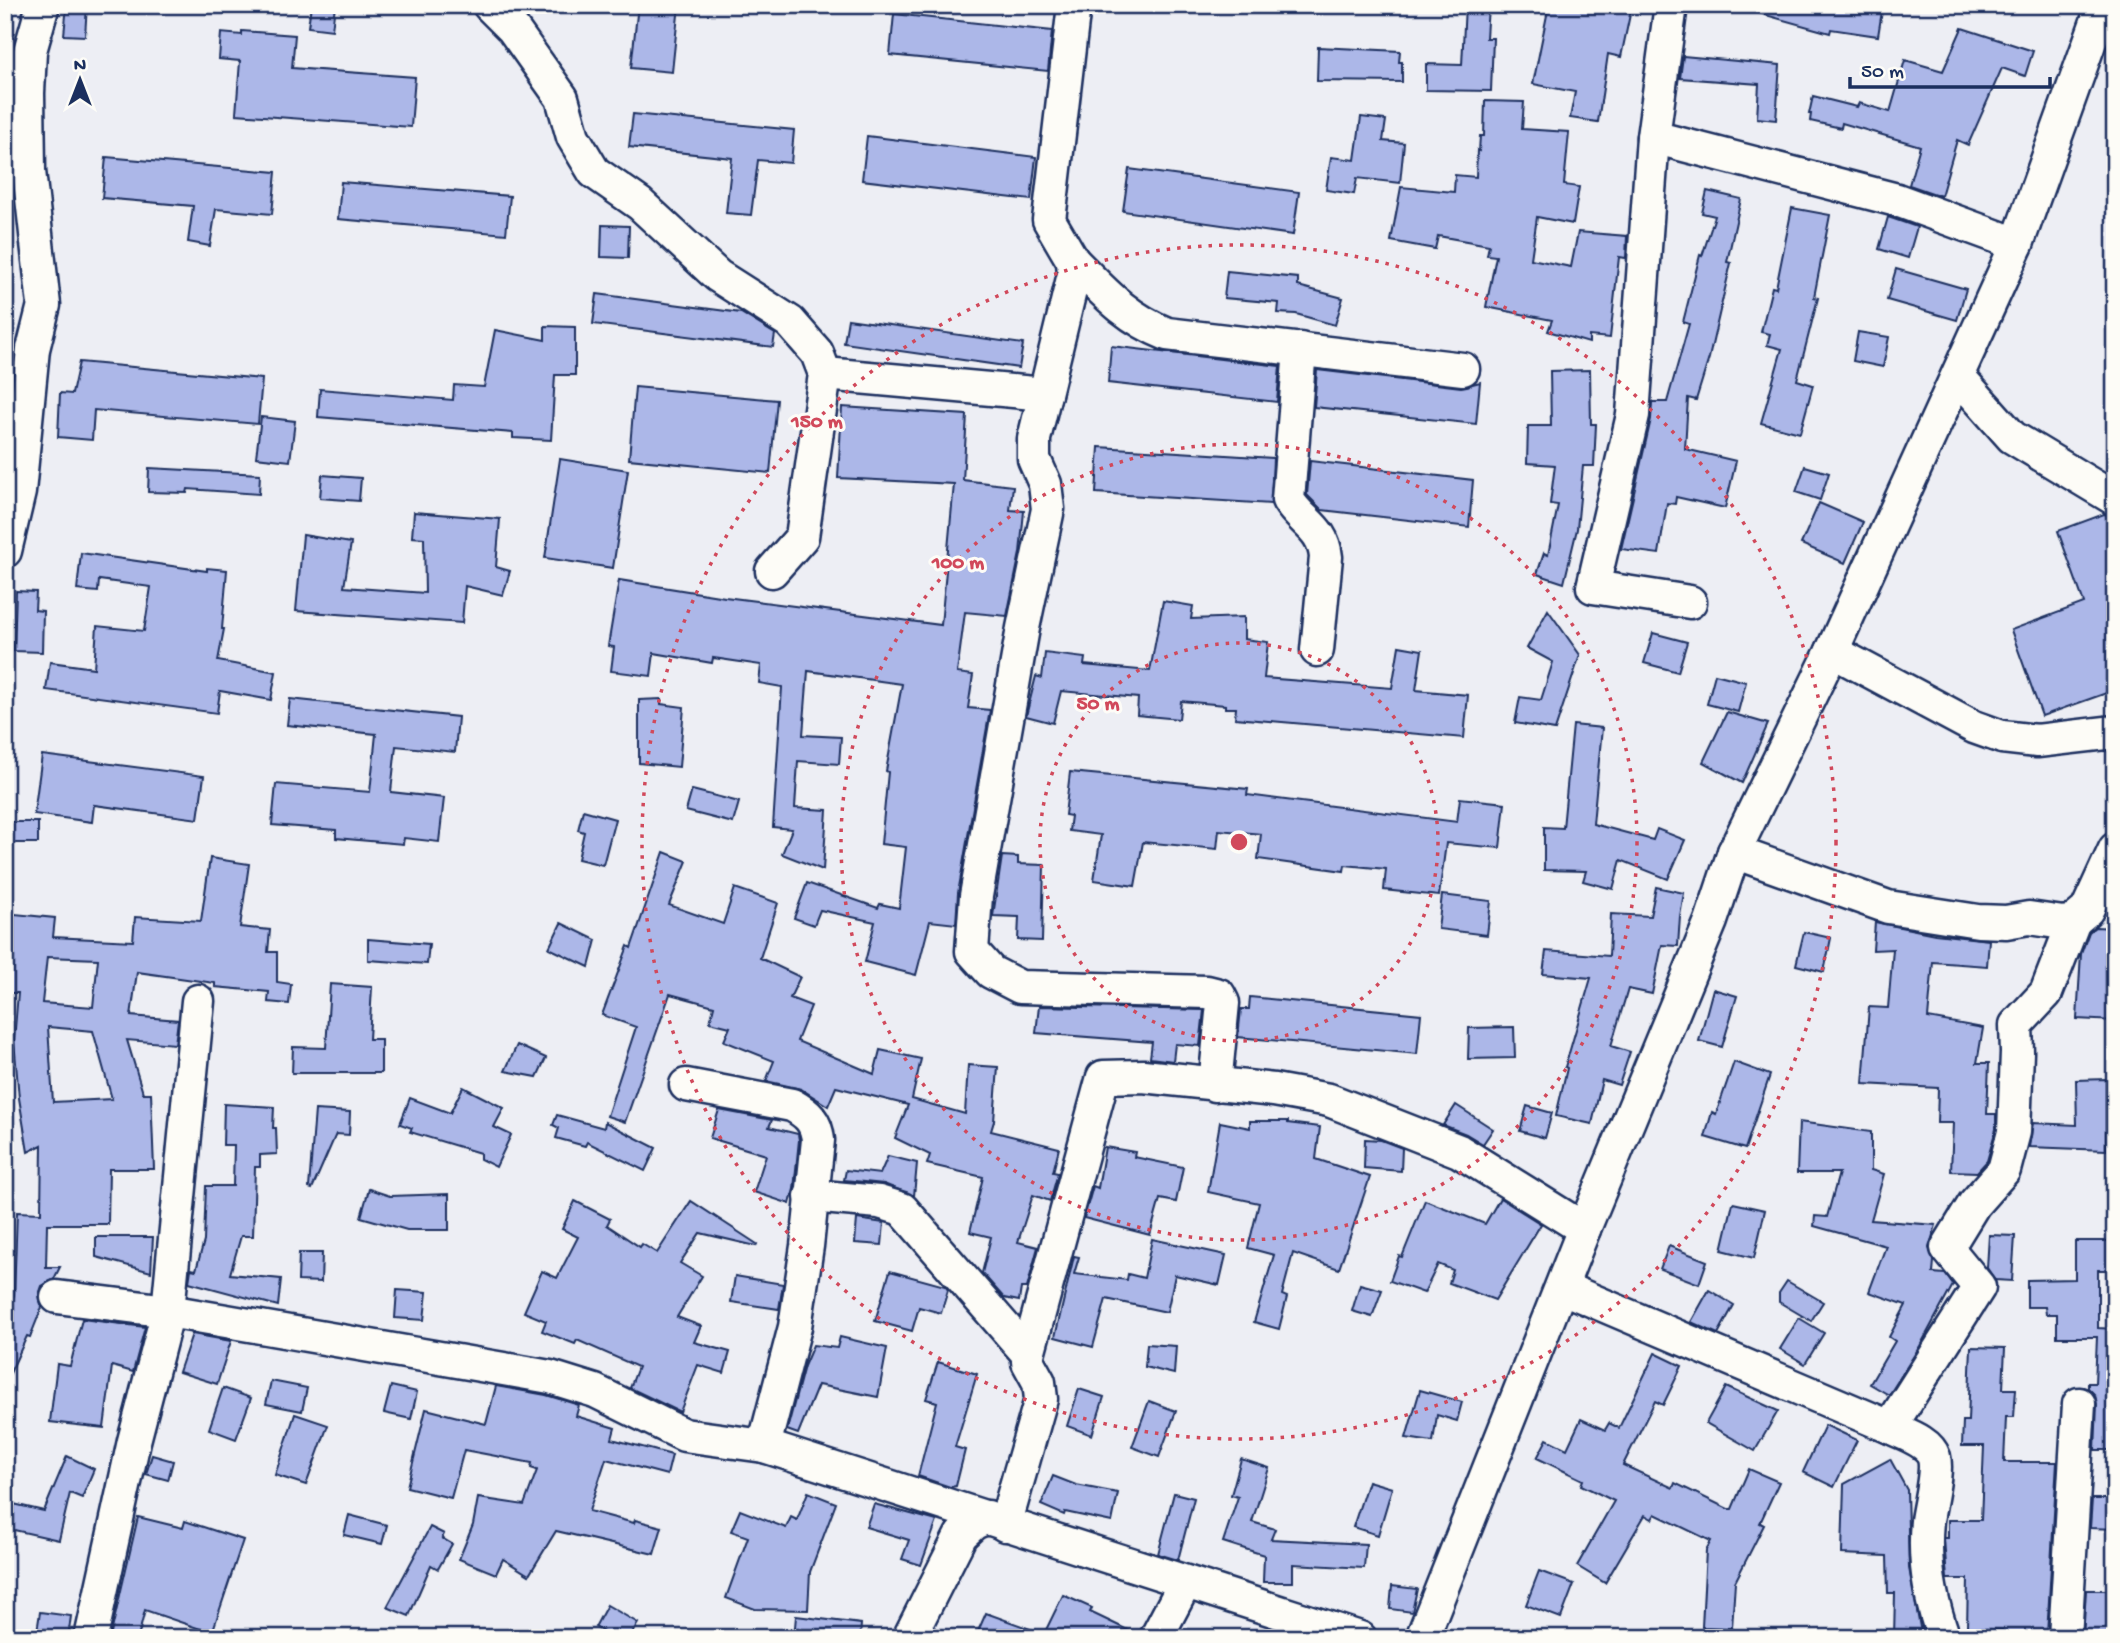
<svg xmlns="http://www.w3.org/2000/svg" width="2120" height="1643" viewBox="0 0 2120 1643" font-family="'Gochi Hand',sans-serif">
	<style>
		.building { fill: #acb7e8; stroke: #1b2f5e; stroke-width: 2; fill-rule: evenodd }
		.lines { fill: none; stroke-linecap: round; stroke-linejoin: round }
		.minor-casing { stroke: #1b2f5e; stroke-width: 37 }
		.minor { stroke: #fdfcf7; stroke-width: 32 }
		.ring { fill: none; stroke: #d1495b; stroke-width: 3.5; stroke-dasharray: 3.5 7 }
		.centre { fill: #d1495b; stroke: #fdfcf7; stroke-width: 3.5 }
		.ring-label { font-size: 21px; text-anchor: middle; font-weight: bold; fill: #d1495b; stroke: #fdfcf7; stroke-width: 6; stroke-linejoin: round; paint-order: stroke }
	</style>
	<rect width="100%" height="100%" fill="#edeef4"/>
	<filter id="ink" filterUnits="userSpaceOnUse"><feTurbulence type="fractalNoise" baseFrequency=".0143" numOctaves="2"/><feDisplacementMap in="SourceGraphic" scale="14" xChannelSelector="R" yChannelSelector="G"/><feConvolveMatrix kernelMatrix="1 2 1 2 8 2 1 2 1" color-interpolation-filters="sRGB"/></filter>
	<g filter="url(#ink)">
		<!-- building -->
		<g class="building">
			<path d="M67,5H87L85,36L64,35Z"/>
			<path d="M311,5H335L332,30L308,27Z"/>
			<path d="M638,5H679L672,72L631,68Z"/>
			<path d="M1465,5H1488L1486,38H1493L1491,91L1426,90V64L1462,65Z"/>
			<path d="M1549,5H1632L1621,57L1608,54L1598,122L1570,118L1575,92L1533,84Z"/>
			<path d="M1756,5H1883L1878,36L1831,29L1830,33L1755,12Z"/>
			<path d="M894,14L1052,31L1048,71L890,55Z"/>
			<path d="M1962,28L2033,51L2025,76L2002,68L1968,145L1957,140L1941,196L1909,185L1920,146L1842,123L1841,128L1810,121L1811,114H1809L1813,96L1857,107L1859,103L1890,112L1905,60L1943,71Z"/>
			<path d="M242,31L295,35L292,68L415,77L411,127L236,114L240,61L219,59L221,33L242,35Z"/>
			<path d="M1318,47L1400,51L1399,62H1402V82L1317,81Z"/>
			<path d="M1683,56L1780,65L1776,120L1757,118L1759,84L1680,78Z"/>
			<path d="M1485,101L1524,102L1522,129L1569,132L1564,185L1579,187L1573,224L1537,217L1531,259L1571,267L1578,232L1627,236L1626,258L1619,257L1610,338L1589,336V343L1548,331L1552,320L1486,307L1496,256L1487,255L1489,245L1438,236L1435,249L1391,241L1401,187L1454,192L1455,175L1476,177L1477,150L1479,151L1480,136H1484Z"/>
			<path d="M633,114L794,130L791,163L758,160L751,215L726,213L732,158L629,147Z"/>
			<path d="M1361,117L1386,120L1383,141L1404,143L1400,183L1357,178L1354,194L1326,190L1331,157L1355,160Z"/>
			<path d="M867,136L1036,157L1031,200L862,180Z"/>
			<path d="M106,157L276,172L272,214L216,209L210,246L188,242L193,206L102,198Z"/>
			<path d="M1129,169L1299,192L1293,235L1123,211Z"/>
			<path d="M341,182L510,196L506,234L338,219Z"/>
			<path d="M1707,191L1741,199L1727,262L1731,263L1709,358L1696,400L1688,398L1685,449L1736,461L1725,508L1676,497L1675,504L1667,503L1659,554L1621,549L1651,419L1652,402H1667L1689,324L1683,322L1700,255L1702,256L1715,216L1702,213Z"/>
			<path d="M1792,208L1830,215L1814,297L1818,298L1797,380L1813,385L1800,433L1761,423L1782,349L1767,345L1770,334L1761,332L1772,287L1776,288Z"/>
			<path d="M1888,217L1917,227L1908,258L1879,249Z"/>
			<path d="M602,225L629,226L628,258L601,257Z"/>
			<path d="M1896,269L1966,289L1957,320L1887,300Z"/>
			<path d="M1227,271L1298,278V286L1343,298L1335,325L1296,314L1278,313L1279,303L1224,298Z"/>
			<path d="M597,294L741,313L775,334L773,347L593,324Z"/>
			<path d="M848,319L1023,344L1019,368L844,343Z"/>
			<path d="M545,326L575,327V375H555L551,440L513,438V433L318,417L320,389L453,400L454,385L484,387L495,330L545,340Z"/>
			<path d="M1858,332L1889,337L1883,367L1853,361Z"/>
			<path d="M1111,346L1280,366L1277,402L1108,383Z"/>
			<path d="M79,362L262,379L258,424L94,410L92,440L58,437L60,393L72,394Z"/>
			<path d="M1317,370L1461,387L1480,382L1476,424L1314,407Z"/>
			<path d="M1590,370L1591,424H1596L1594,466H1583L1577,529L1564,583L1537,574L1544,553L1548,555L1558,505L1550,504L1555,465L1527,463L1528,426H1551L1550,371Z"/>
			<path d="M635,387L777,400L770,473L629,459Z"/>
			<path d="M842,407L967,415L963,480L1013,486L1010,510L1024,511L1020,553L1007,616L965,612L957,673L973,675L968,708L990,710L958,893L956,924L930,921L916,975L865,962L875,922L820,910L814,925L794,918L807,883L878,908L880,904L899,908L906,847L881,844L888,772L886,771L902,684L808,671L803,735L841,737L839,764L798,761L795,808L827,810L823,870L782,854L792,829L773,827L782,687L759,683L761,665L713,658L712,663L654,653L651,676L611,671L614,647L608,646L619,580L725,597L941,625L954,484L838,478Z"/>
			<path d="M261,417L295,421L290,461L256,457Z"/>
			<path d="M1099,447L1273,458L1271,504L1096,493Z"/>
			<path d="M560,459L628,470L613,568L545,558Z"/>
			<path d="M1310,461L1473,480L1469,527L1322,510L1307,495Z"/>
			<path d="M1805,466L1829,473L1820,500L1796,492Z"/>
			<path d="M149,468L260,474L259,494L188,489L187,493L148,492Z"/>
			<path d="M322,475L361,478L359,501L320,498Z"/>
			<path d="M1819,503L1863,522L1845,563L1801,544Z"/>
			<path d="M414,512L500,519L496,567L510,571L503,595L465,586L462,623L296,611L303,535L351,543L344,587L425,593L424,538L412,537Z"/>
			<path d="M2104,514L2115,517V690L2042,716L2011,630L2084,603L2058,531Z"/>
			<path d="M81,553L207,571V568L227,570L222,629H224L218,661L276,672L271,700L220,691L217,713L46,690L50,662L94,668L97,626L144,631L151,587L99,580L98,592L77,590Z"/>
			<path d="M16,591L36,592L35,610L43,611L42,652L14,651Z"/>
			<path d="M1163,601L1193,606L1191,619L1244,617V639L1268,642L1264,678L1392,688L1399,646L1422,650L1416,690L1468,695L1464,738L1235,718L1236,708H1225V705L1181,701L1179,719L1137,715L1138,698L1061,691L1053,723L1026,716L1036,676L1042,678L1045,653L1085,658L1084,665L1150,671Z"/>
			<path d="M1548,610L1580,655L1555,730L1515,723L1520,697L1541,700L1553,662L1527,648Z"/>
			<path d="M1653,633L1687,642L1678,672L1644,663Z"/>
			<path d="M1715,674L1746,682L1738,712L1707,704Z"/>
			<path d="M290,699L458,717L455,752L396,746L391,792L444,798L439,842L404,838L403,844L336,838V830L272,825L276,784L370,792L376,734L287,725Z"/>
			<path d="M661,699V704L684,707L679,767L639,763V700Z"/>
			<path d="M1727,712L1768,724L1742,783L1703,762Z"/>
			<path d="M1573,725L1602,728L1593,824L1653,840L1657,829L1685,840L1668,879L1621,860L1613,889L1583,881L1586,871L1544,870V827L1563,828Z"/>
			<path d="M42,755L204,776L198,819L94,805L92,822L34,814Z"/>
			<path d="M1070,772L1248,789L1247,795L1457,822L1460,798L1505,803L1500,848L1446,843L1439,896L1384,890L1386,869L1345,865L1344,871L1258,859L1261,834L1219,830L1217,849L1143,842L1135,886L1094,880L1101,835L1069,831L1071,816L1065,815Z"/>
			<path d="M692,790L739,802L733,823L686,811Z"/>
			<path d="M583,810L615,819L603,865L578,859L584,832L578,830Z"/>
			<rect x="8" y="822" width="30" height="21"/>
			<path d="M664,852L687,861L669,905L723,924L735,888L778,903L760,958L800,977L790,998L811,1006L797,1041L874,1074L880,1050L921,1059L912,1099L965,1114L968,1065L998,1067L994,1121L991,1131L1059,1148L1053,1172L1058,1173L1050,1201L1033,1195L1018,1242L1038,1247L1027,1288H1021L1019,1301L1004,1298L982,1273L991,1237L970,1232L983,1177L927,1164L930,1155L895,1138L908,1105L836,1087L828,1106L801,1089L766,1081L774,1061L724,1041L730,1027L710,1022L714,1006L670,994L625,1122L607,1116L636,1027L602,1015L628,946L631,948Z"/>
			<path d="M1002,856L1018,857V864L1044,865L1042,941L1018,940L1019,917L993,916Z"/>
			<path d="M210,858L249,864L240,927L270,930L268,952H277V982L291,984L289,1004L268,1002L269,992L215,987V983L137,972L131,1016L178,1020L175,1044L127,1040L143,1093H151L154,1169H109L108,1224H47L46,1267H60L54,1279L42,1286L39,1295L42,1307L30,1337L27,1336L5,1384V1316L14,1295L17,1212L41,1213L42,1145L28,1152L19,1098L14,1040L18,993H5V913L55,918L53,937L133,941L135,917L201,921ZM47,957L98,959L93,1007L42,1003ZM48,1027L93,1031L112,1099L53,1102Z"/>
			<path d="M1656,887L1684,893L1680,916L1678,946L1662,945L1652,994L1628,989L1611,1046L1630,1052L1619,1085L1602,1080L1592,1124L1556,1116L1567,1068L1565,1067L1591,978L1543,974L1546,951L1609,956L1611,914L1650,916Z"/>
			<path d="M1442,895L1491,901L1487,935L1438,929Z"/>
			<path d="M1875,922L1935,934L1989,940L1987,966L1933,962L1928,1018L1983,1028L1977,1063H1989L1987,1114H1996V1129L1987,1161L1977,1172L1951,1171L1953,1123H1937L1938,1088L1863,1084L1869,1007L1888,1008L1893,949L1873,950Z"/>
			<path d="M561,923L596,940L589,967L549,948Z"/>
			<path d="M2095,927L2115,928V1021L2077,1019L2081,954L2089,932Z"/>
			<path d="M1804,932L1831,938L1824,972L1796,965Z"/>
			<path d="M368,939L429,944L427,964L368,960Z"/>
			<path d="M330,984L372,987L369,1039H381V1073H292L293,1047L326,1048Z"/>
			<path d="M1713,989L1737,996L1722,1047L1699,1041Z"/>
			<path d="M1250,997L1421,1014L1417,1054L1238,1037L1241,1009H1249Z"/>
			<path d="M1039,1006L1204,1010L1200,1046L1175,1044L1173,1061L1150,1058L1152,1042L1036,1033Z"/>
			<path d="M1514,1027L1515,1058L1468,1059L1469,1028Z"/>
			<path d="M517,1045L546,1058L537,1077L505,1071Z"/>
			<path d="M1734,1062L1770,1075L1745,1149L1705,1137L1712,1112L1716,1114Z"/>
			<path d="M2106,1079V1150L2029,1147L2033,1123L2077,1125L2076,1080Z"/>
			<path d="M463,1087L504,1108L494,1127L511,1135L496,1167L480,1159V1153L410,1132L412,1128L400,1124L410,1098L450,1113Z"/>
			<path d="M224,1104L274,1107L273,1128H276L277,1154L260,1155V1167H255L253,1236H241L230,1274L281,1279L278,1306L189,1282L191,1269L196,1270L204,1241L206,1186H233L234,1145H223Z"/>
			<path d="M1456,1105L1493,1129L1483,1144L1466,1134L1443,1125Z"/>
			<path d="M1527,1106L1552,1113L1545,1138L1520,1131Z"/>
			<path d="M315,1110L350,1112L349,1135L336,1134L312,1189L309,1188Z"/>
			<path d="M719,1110L772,1120L769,1127L798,1134L799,1140L794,1189L790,1204L754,1192L766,1155L710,1138Z"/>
			<path d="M557,1115L604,1128L605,1122L656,1148L645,1171L587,1142L585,1146L556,1138L559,1128L553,1125Z"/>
			<path d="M1250,1121H1288V1123L1320,1127L1316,1159L1370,1177L1339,1269L1293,1253L1282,1295L1287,1297L1279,1329L1254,1322L1274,1255L1248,1248L1259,1203L1208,1192L1220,1122L1250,1128Z"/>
			<path d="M1799,1122L1871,1132V1170L1884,1174L1871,1220L1936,1225L1929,1248L1934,1261L1933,1273L1945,1274L1953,1285L1920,1346L1889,1395L1870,1384L1895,1341L1889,1337L1906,1305L1869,1292L1886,1246L1814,1226L1815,1216L1827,1217L1839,1173H1797Z"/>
			<path d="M1365,1139L1381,1140L1402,1148L1401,1171L1364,1168Z"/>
			<path d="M1105,1147L1135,1152L1134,1157L1183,1167L1176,1202L1160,1199L1150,1235L1084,1218L1093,1186L1098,1188Z"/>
			<path d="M888,1156L917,1163L914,1196L884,1184L844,1180L846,1170L880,1174Z"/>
			<path d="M369,1189L390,1196L449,1194V1230H407L361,1217Z"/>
			<path d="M1500,1198L1541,1224L1495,1300L1449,1283L1453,1270L1438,1264L1424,1293L1390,1281L1399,1256L1402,1257L1425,1200L1485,1224Z"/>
			<path d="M575,1201L610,1219L607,1225L640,1247L642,1244L657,1253L691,1201L757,1244L756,1246L700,1233L680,1263L702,1276L677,1317L701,1326L694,1342L730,1352L724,1373L698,1365L680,1412L630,1388L638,1367L577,1340L575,1344L542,1331L546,1321L524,1312L542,1271L557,1278L578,1237L562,1229Z"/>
			<path d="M1733,1203L1765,1210L1754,1258L1722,1250Z"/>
			<path d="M857,1219L884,1223L882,1245L855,1243Z"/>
			<path d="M1989,1235L2015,1236L2012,1281L1995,1280L1987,1268Z"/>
			<path d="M96,1237H153L151,1272L96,1257Z"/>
			<path d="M1152,1239L1226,1255L1219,1285L1175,1275L1167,1312L1106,1299L1093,1347L1055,1337L1074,1256L1079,1257L1074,1274L1127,1280L1128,1274L1144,1278Z"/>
			<path d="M2075,1241H2115V1270H2098V1328L2115,1329V1450H2095L2097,1404L2095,1395L2088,1388V1383H2095L2097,1337H2057V1314H2046L2045,1307H2027V1280L2075,1279Z"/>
			<path d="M1669,1246L1707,1261L1699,1284L1660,1269Z"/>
			<path d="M299,1253H322L321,1282L298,1281Z"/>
			<path d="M890,1271L945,1286L948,1290L941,1313L919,1307L912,1331L875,1321Z"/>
			<path d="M735,1276L783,1284L779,1309L731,1302Z"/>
			<path d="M1787,1281L1823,1302L1811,1321L1779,1302V1293Z"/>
			<path d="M1360,1284L1382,1290L1372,1317L1352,1311Z"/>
			<path d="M397,1290L427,1292L424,1320L395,1318Z"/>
			<path d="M1709,1290L1734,1305L1718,1334L1691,1322Z"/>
			<path d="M1799,1318L1824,1333L1805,1364L1780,1349Z"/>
			<path d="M82,1319L145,1327L133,1372L112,1366L104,1428L50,1422L57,1364L70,1366Z"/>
			<path d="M192,1334L231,1341L217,1384L179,1372Z"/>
			<path d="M840,1337L887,1348L878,1397L818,1385L798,1434L787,1430L804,1366L813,1345L837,1348Z"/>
			<path d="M1147,1344L1176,1346L1174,1374L1145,1367Z"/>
			<path d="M1971,1347L2005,1348L2003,1389H2016L2014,1417H2006L2004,1462H2057L2047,1635L2002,1637V1630L1967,1629L1968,1579H1947L1944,1538H1948V1520H1981L1984,1446H1962L1963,1421H1968Z"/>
			<path d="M1655,1353L1682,1366L1663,1405L1655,1401L1623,1465L1673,1488L1675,1483L1728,1509H1732L1749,1469L1779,1482L1760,1523L1764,1525L1735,1582L1732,1628L1702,1627L1706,1550L1711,1541L1655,1514L1652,1519L1645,1515L1605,1583L1577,1566L1614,1501L1581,1485L1583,1480L1537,1458L1547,1439L1567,1449L1581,1419L1605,1430L1609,1423L1619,1428Z"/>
			<path d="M938,1362L977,1374L955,1447L965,1450L956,1486L950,1487L918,1476L937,1402L926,1399Z"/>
			<path d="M271,1381L307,1388L302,1411L266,1404Z"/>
			<path d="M391,1386L417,1392L411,1419L384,1413Z"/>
			<path d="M496,1386L546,1395L579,1405L576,1416L615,1428L612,1439L672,1455L667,1475L606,1459L589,1511L634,1523L635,1520L662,1527L654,1554L556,1531L529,1575L503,1559L496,1574L459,1559L473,1525L478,1498L524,1505L537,1470L531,1468L532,1463L464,1450L451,1498L407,1487L426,1409L486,1424Z"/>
			<path d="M1726,1387L1778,1411L1755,1451L1706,1423Z"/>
			<path d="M223,1388L251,1398L236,1439L209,1429Z"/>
			<path d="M1079,1389L1104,1397L1092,1435L1067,1426Z"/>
			<path d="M1420,1390L1462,1402L1457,1421L1437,1415L1433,1442L1406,1438Z"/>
			<path d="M1149,1401L1176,1411L1159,1457L1132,1447Z"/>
			<path d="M295,1414L328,1425L306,1485L275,1475Z"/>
			<path d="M1825,1425L1857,1440L1834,1487L1803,1472Z"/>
			<path d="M152,1455L173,1461L168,1480L146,1474Z"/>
			<path d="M67,1456L94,1469L82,1498L70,1493L59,1540L5,1528V1502L44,1511Z"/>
			<path d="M1241,1459L1269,1468L1252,1522L1275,1529L1271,1539L1366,1544L1364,1568L1293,1564V1582H1263L1264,1555L1223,1542L1238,1497L1231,1495Z"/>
			<path d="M1890,1459L1907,1490L1909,1568L1922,1638H1894L1895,1593H1888L1887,1556L1842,1554L1844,1484Z"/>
			<path d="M1053,1476L1076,1485L1118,1493L1112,1522L1065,1512L1064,1515L1041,1505Z"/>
			<path d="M1368,1481L1392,1488L1378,1535L1353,1527Z"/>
			<path d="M808,1492L836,1503L810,1572L808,1610L755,1609L726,1598L748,1537L731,1531L740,1510L786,1528L791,1517L797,1520Z"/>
			<path d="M1174,1493L1194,1498L1178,1560L1158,1554Z"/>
			<path d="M2092,1499H2115V1529L2090,1528Z"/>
			<path d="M874,1504L937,1521L921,1565L902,1559L909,1540L866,1527Z"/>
			<path d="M349,1515L387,1525L382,1544L344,1535Z"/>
			<path d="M138,1517L183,1528L185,1521L243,1540L212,1633L145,1610L138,1638H110Z"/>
			<path d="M430,1527L444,1534L442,1538L452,1544L438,1569L431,1565L409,1616L387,1607Z"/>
			<path d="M1539,1571L1574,1584L1561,1618L1526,1605Z"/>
			<path d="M1392,1586L1417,1589L1412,1612L1390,1609Z"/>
			<path d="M2086,1590H2115V1638H2083Z"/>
			<path d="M1063,1595L1092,1608L1090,1612L1138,1635V1638H975L986,1613L1044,1634Z"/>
			<path d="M607,1605L638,1623L629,1638H614L595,1627Z"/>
			<path d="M40,1612L71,1616L68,1638H36Z"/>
			<path d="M796,1616L861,1624L860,1638H794Z"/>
		</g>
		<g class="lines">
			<!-- minor casing -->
			<g class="minor-casing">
				<g id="minor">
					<path d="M489,5L513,29L562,98L573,137L594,172L640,204L718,276L790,322L817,353L825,374L802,537L772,571"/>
					<path d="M1074,5L1049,220L1073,261L1074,274L1034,439V459L1045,484L1048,509L1023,628L976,896L972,951L991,972L1020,987L1207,992L1219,995L1223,1003L1215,1085"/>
					<path d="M1671,5L1653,137L1633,415L1593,587L1690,602"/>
					<path d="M1653,137L1897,200L2017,244"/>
					<path d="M1073,261C1104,292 1125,317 1167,334L1463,369"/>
					<path d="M1300,349L1288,500C1302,523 1323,527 1326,557L1317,650"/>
					<path d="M825,374L1045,394"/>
					<path d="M1958,376L2012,437L2115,499"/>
					<path d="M5,551L19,492L33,349L44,305L29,171L28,93L30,51L43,5"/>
					<path d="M1832,651L1974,727L2002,737L2037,741L2115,732"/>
					<path d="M1734,852L1888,907L1978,921L2006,922L2029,918L2063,923L2074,921L2087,910L2115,849"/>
					<path d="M686,1085L792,1105C808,1114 816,1121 818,1140L807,1246L795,1327L764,1446"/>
					<path d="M811,1196L879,1202L902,1209L1028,1354"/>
					<path d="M1563,1288L1890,1427C1904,1434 1929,1441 1934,1457C1938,1472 1929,1505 1927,1521C1923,1562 1930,1600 1944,1638"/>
					<path d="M57,1297L168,1311L550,1377L595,1391L684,1435L764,1446L1360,1638"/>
					<path d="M1890,1427L1979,1287L1947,1248L1974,1204L2004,1170L2014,1132L2017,1052L2016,1025L2046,993L2074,921"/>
					<path d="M1005,1525L1041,1399L1039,1382L1028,1362V1354L1103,1077L1143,1076L1274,1090L1329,1100L1459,1151L1584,1229"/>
					<path d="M91,1638L134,1441L168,1311L198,1001"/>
					<path d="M909,1638L961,1535L974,1523L988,1517"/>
					<path d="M1156,1638L1185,1583"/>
					<path d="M1422,1638L1584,1229L1711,921L1734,852L1832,651L2017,244L2103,5"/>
					<path d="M2065,1638L2079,1404"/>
				</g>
			</g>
			<!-- minor -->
			<use href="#minor" class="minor"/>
		</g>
	</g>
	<!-- distance rings -->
	<g class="ring">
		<circle cx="1239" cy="842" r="199"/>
		<circle cx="1239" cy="842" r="398"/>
		<circle cx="1239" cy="842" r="597"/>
	</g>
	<circle cx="1239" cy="842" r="10" class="centre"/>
	<g class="ring-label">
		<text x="817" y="427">150 m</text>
		<text x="958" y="568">100 m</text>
		<text x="1098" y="709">50 m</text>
	</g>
	<!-- margin -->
	<rect width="2120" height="1643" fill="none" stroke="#fdfcf7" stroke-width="28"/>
	<rect x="14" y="14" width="2092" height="1615" fill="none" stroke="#1b2f5e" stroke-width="2.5" filter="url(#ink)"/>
	<!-- north arrow -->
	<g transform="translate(80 80)" stroke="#fdfcf7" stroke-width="5" paint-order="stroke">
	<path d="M0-5L12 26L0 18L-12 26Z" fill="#1b2f5e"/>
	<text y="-10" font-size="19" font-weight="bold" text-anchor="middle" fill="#1b2f5e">N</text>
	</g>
	<!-- scale -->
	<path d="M1850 77v10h200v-10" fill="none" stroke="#1b2f5e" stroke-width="3.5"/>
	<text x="1861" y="77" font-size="21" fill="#1b2f5e" stroke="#fdfcf7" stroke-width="5" paint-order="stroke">50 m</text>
</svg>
